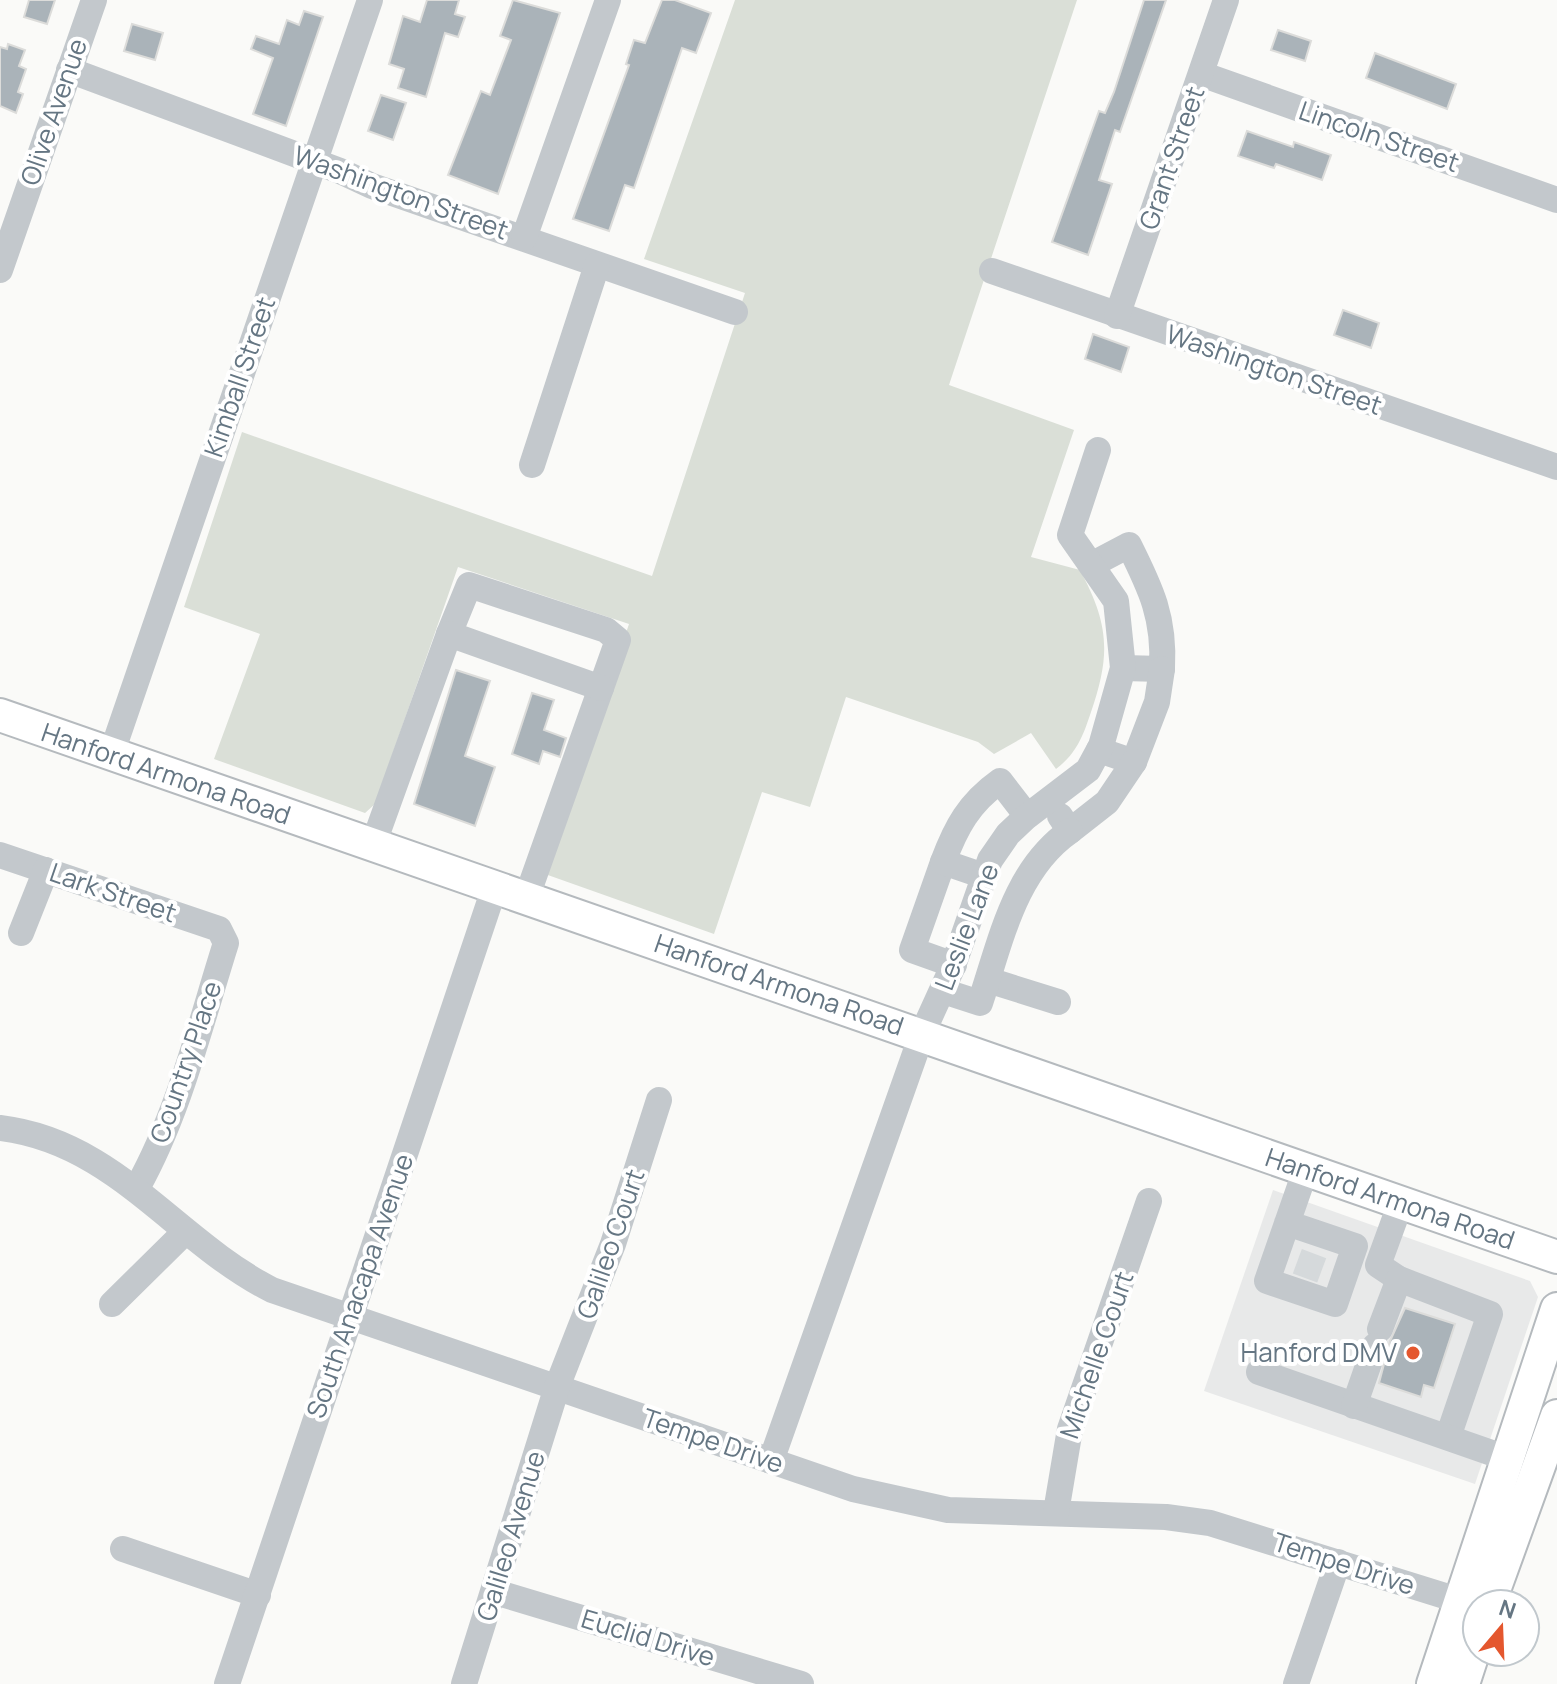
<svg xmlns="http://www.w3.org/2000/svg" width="1557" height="1684" viewBox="0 0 1557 1684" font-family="Manrope,sans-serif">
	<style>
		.built { fill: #e8e9e9 }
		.green { fill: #dadfd7 }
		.building { fill: #aab3b9; stroke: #dcdcda; stroke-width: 2 }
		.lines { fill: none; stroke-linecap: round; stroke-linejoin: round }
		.minor-tunnel { stroke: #d5d9db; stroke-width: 26; stroke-dasharray: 26 13; stroke-linecap: butt }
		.major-casing { stroke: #b5babe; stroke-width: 36 }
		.minor { stroke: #c3c8cc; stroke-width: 26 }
		.major { stroke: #fff; stroke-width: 32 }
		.poi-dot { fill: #e4572e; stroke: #fff; stroke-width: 3 }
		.labels { text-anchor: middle; stroke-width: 8; stroke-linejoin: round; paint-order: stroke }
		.street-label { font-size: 26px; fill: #657683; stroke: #fff }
		.poi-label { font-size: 26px; fill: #657683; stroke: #fff; text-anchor: end }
	</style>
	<rect width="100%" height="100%" fill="#fafaf8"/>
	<!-- built -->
	<path class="built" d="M1273,1190L1530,1281L1538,1297L1475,1484L1204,1391Z"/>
	<!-- green -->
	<path class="green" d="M735,0H1077L949,385L1074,430L1031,557L1080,570C1109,624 1111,654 1091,712C1083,736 1077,753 1056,769L1031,733L994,754L978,742L846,697L810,807L762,792L714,934L545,874L629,624L458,567L375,804L365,813L214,759L260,634L184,607L242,432L652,576L745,293L644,259Z"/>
	<!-- building -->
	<g class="building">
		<path d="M29,0H55L47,24L24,17Z"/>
		<path d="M427,0H459L455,14L465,17L458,37L445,33L426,97L398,88L404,69L389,64L403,16L420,22Z"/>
		<path d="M513,0L560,13L498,194L448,175L481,91L490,95L511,40L500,36Z"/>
		<path d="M662,0H675L711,13L696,53L682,48L634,188L625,185L609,231L573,219L629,65L626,64L634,40L645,43Z"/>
		<path d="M1144,0H1166L1120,132L1115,130L1099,180L1112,184L1088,255L1052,242L1099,111L1105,113L1114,92Z"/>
		<path d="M304,11L323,17L286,126L253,114L273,58L251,49L256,36L279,44L287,20L299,25Z"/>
		<path d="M132,24L163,33L155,60L124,51Z"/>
		<path d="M1278,30L1311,41L1305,61L1271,50Z"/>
		<path d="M8,44L25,50L19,66L26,69L18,92L23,94L16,113L0,106V47L7,49Z"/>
		<path d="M1375,53L1456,84L1447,109L1366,78Z"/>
		<path d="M381,95L406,103L393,140L368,131Z"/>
		<path d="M1247,131L1293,147L1294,142L1331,155L1322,180L1276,164L1274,168L1238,156Z"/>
		<path d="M1343,310L1379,323L1371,348L1334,335Z"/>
		<path d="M1093,334L1129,347L1121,372L1085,359Z"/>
		<path d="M456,670L490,681L465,756L495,767L475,826L414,804Z"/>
		<path d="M532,693L554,700L544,730L566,738L560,757L543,751L539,764L512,754Z"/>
		<path d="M1405,1308L1455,1324L1434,1388L1424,1385L1421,1397L1379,1383L1390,1341Z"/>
	</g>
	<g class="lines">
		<!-- minor-tunnel -->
		<path class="minor-tunnel" d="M1305,1278L1318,1243"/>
		<!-- major casing -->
		<g class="major-casing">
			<g id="major">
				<path d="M0,715L1557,1257"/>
				<path d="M1489,1604L1557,1416"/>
				<path d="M1433,1684L1557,1309"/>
				<path d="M1463,1684L1477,1641"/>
			</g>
		</g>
		<!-- minor -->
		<g class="minor">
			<path d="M69,70L340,171L372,186L735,312"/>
			<path d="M1201,74L1557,200"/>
			<path d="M524,238L608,0"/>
			<path d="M0,270L94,0"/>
			<path d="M992,271L1557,467"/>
			<path d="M1117,316L1226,0"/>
			<path d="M532,465L597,265"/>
			<path d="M1093,564L1129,545C1151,589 1165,618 1162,669L1123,668"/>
			<path d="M449,634L469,585L606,630L618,640L526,899"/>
			<path d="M1099,750L1134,762L1157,702L1162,669"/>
			<path d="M111,755L370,0"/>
			<path d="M1060,816L1070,831L1107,802L1134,762"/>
			<path d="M373,845L449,634L601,688"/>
			<path d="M0,855L219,929L226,943C200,1025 179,1113 137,1188"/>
			<path d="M943,862L912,950L954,965"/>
			<path d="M984,876L943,862C956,827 969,803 1000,781L1027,816"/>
			<path d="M21,933L46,870"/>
			<path d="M988,980L1058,1002"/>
			<path d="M943,991L980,1003C1001,941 1014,870 1070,831"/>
			<path d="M0,1128C116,1142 175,1241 272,1290L853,1489L948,1510L1166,1517L1210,1523L1477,1606"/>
			<path d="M1401,1202L1378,1265L1399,1279L1490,1314L1448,1437"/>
			<path d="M1287,1223L1355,1246L1335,1304L1267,1281L1306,1169"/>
			<path d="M112,1304L185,1232"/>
			<path d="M1380,1329L1399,1279"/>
			<path d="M1259,1372L1509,1459"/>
			<path d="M1354,1406L1375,1346"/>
			<path d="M771,1461L922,1034L953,966L990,860L1008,834L1025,818L1088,770L1101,746L1123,668L1116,601L1070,535L1098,450"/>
			<path d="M1056,1512L1070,1429L1149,1201"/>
			<path d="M123,1549L258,1595"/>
			<path d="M495,1592L801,1684"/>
			<path d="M227,1684L494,889"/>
			<path d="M464,1684L557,1387L613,1244L659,1100"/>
			<path d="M1296,1684L1338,1562"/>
		</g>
		<!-- major -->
		<use href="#major" class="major"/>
	</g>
	<!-- markers -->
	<circle class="poi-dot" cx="1413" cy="1353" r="8"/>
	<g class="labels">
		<!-- street labels -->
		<g class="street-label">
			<text transform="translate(54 112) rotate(-71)" y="9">Olive Avenue</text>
			<text transform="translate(1379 137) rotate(19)" y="9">Lincoln Street</text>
			<text transform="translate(1172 158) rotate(-71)" y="9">Grant Street</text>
			<text transform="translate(401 193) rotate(20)" y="9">Washington Street</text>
			<text transform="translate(1274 370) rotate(19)" y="9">Washington Street</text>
			<text transform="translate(240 377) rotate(-71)" y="9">Kimball Street</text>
			<text transform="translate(166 774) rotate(19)" y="9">Hanford Armona Road</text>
			<text transform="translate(113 893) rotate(19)" y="9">Lark Street</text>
			<text transform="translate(967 927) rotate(-69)" y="9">Leslie Lane</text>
			<text transform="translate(779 985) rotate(19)" y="9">Hanford Armona Road</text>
			<text transform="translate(186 1062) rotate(-71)" y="9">Country Place</text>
			<text transform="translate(1390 1199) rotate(19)" y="9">Hanford Armona Road</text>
			<text transform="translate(611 1244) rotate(-71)" y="9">Galileo Court</text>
			<text transform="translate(360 1286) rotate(-71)" y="9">South Anacapa Avenue</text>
			<text transform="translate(1097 1355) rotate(-71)" y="9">Michelle Court</text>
			<text transform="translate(713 1441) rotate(19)" y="9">Tempe Drive</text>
			<text transform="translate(511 1536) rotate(-73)" y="9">Galileo Avenue</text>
			<text transform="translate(1344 1564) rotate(18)" y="9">Tempe Drive</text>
			<text transform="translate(648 1638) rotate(17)" y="9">Euclid Drive</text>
		</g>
		<!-- poi labels -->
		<g class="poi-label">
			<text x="1397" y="1362">Hanford DMV</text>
		</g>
	</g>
	<!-- north arrow -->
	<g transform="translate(1501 1628) rotate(19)"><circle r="38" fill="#ffffff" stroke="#c1c8cd" stroke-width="2"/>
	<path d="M0-6L14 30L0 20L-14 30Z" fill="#e4572e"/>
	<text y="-12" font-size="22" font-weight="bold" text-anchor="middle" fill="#657683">N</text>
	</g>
</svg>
